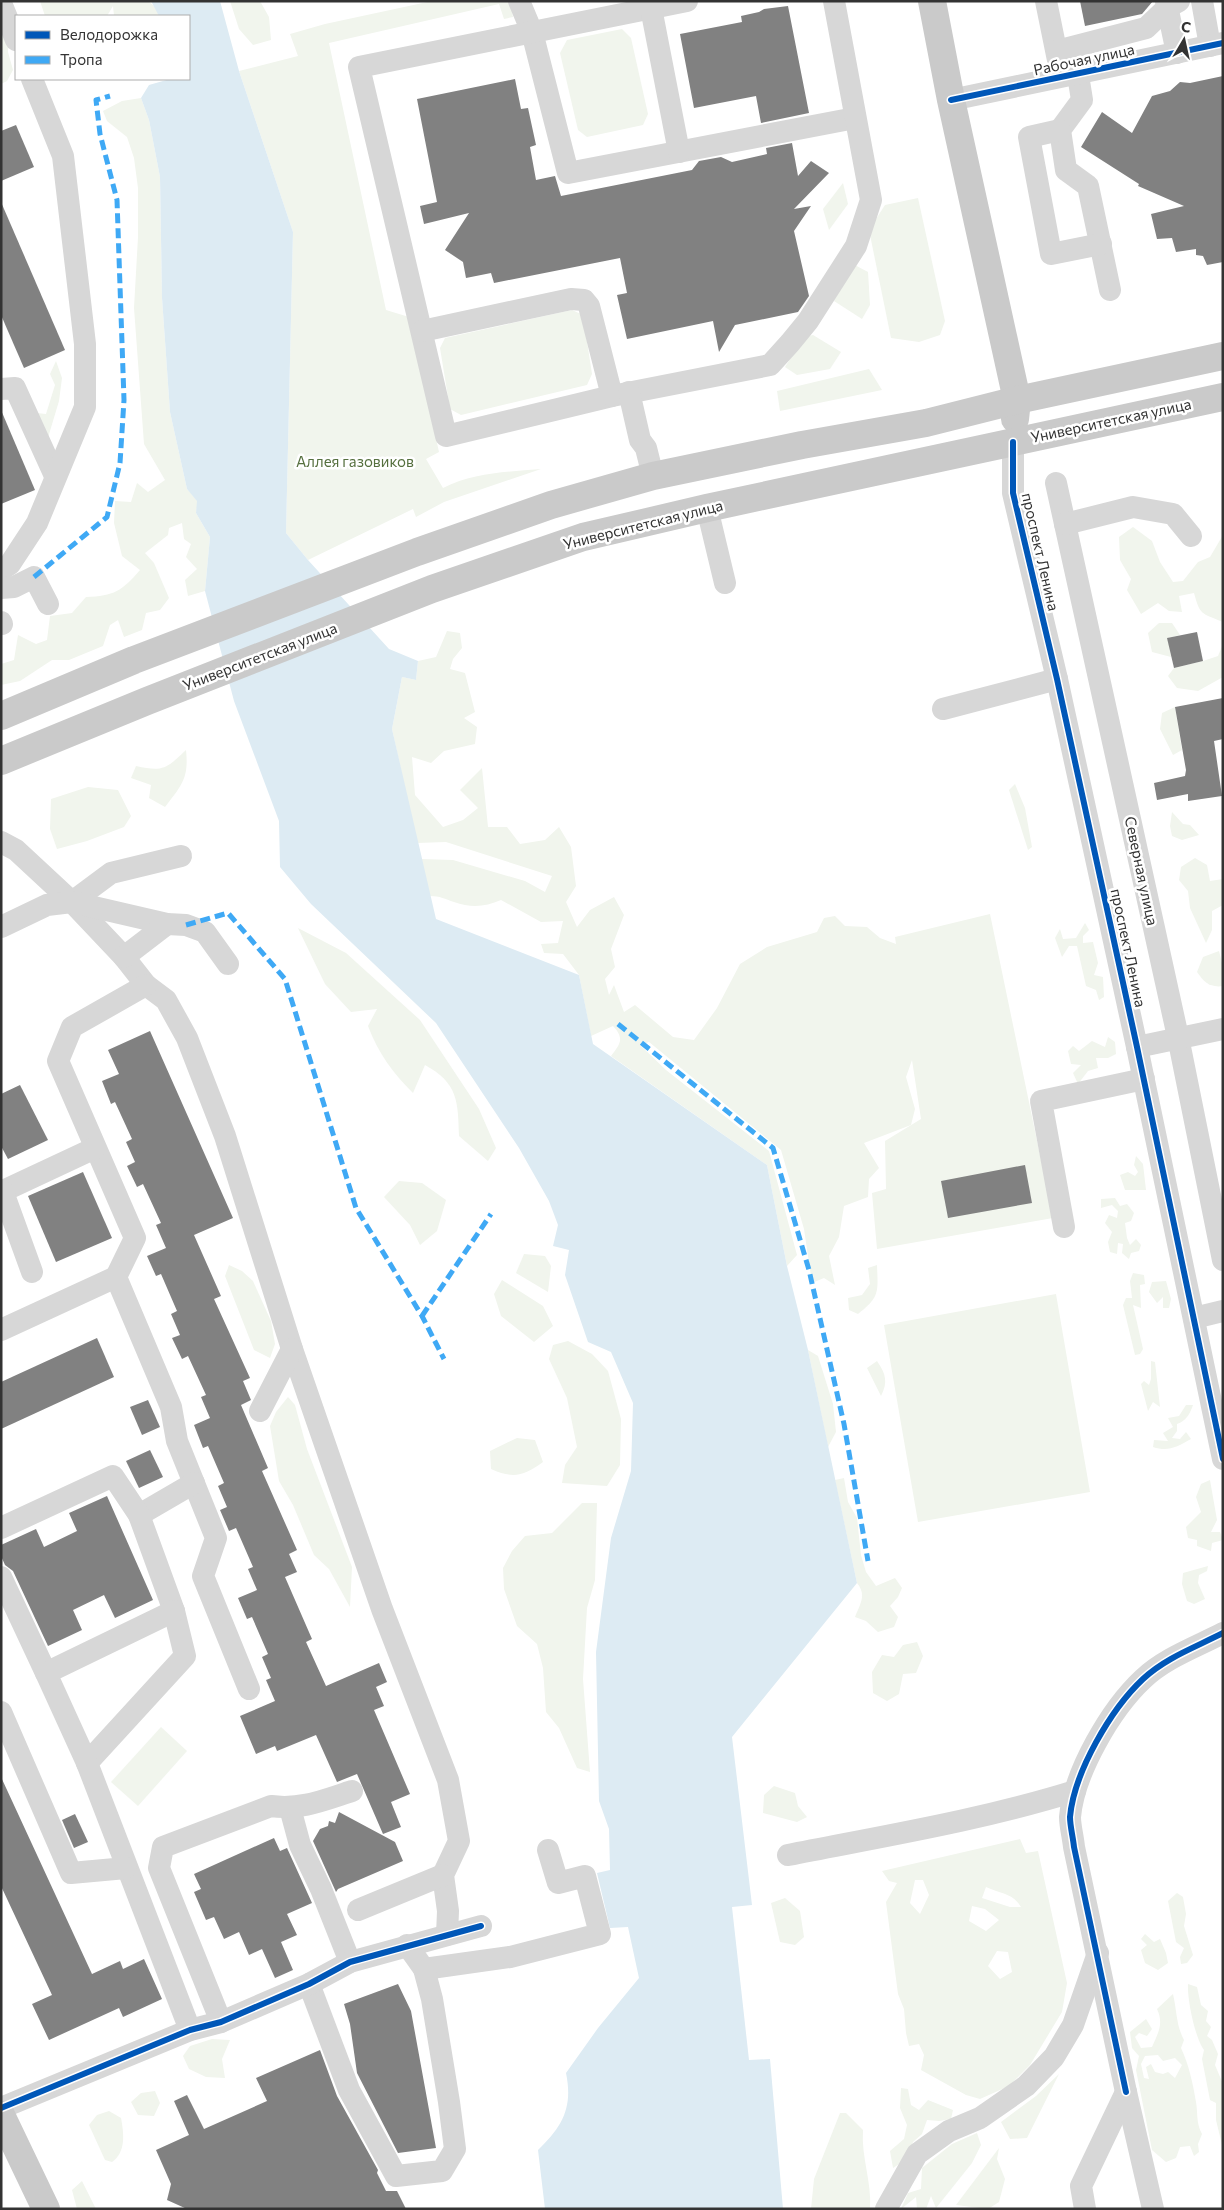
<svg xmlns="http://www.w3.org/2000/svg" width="1224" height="2210" viewBox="0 0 1224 2210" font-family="Commissioner,sans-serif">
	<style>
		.green { fill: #f1f5ed; fill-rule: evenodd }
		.water { fill: #ddebf3 }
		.building { fill: #818181 }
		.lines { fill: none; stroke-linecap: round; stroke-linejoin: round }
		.minor { stroke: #d7d7d7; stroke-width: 22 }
		.major { stroke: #cacaca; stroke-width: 28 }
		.quiet { stroke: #3fa9f5; stroke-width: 5; stroke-dasharray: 10 5; stroke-linecap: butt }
		.cycleway-casing { stroke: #fff; stroke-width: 9 }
		.cycleway { stroke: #0057b8; stroke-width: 6 }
		.labels { text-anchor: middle; stroke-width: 5; stroke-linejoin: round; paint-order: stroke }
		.street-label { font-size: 15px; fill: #333; stroke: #fff }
		.park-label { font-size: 15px; fill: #56703f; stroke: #fff }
	</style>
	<rect width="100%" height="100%" fill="#fff"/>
	<!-- green -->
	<g class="green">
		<path d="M40,1H148L159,10L162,16H114L113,6L107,16H45Z"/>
		<path d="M230,1H260L269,17L271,40L253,45L239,29Z"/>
		<path d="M432,1H510L513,17L504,19L499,4L329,43L386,310L409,317L439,452L426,459L443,488C474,472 507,472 541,469L444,502L416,517L413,509L308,560L286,533L293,232L239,71L298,56L290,34L325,24Z"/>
		<path d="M1,25L8,27V52L13,70L7,81L1,84Z"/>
		<path d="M622,29L631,38L648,114L643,125L587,137L578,130L560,53L567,40Z"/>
		<path d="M141,98L149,120L160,177L162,298L170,412L187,489L198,501L196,513L210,537L205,591L188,596L185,580L197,569L186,557L191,544L184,539L182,523L169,528L168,535L145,553L154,563L169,598L160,610L146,613L142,630L124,637L118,620L110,625L103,646L69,660H52L20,681L1,685V664L14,660L18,635L36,644L47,640L50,616L72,613L86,597C114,596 122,591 140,570L122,556L114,523L115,501L131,502L137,483L148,492L165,480L144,444L134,308L138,237V188L134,158L127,137L107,121L103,111L122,101Z"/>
		<path d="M843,183L848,204L829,230L823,209Z"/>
		<path d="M918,198L945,321L940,335L919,342L891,338L869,230L885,205Z"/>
		<path d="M851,263L868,272L870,305L862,319L834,301Z"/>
		<path d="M572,310L583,315L592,374L587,385L461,415L450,409L440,348L445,338Z"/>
		<path d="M813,335L841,352L830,369L797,375L785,367L804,337Z"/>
		<path d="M56,361L62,378L59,401L47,441L27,412L46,414L55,385L50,374Z"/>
		<path d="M869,369L882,390L780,411L777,391Z"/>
		<path d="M1133,527L1152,541L1160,562L1173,582L1183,581L1198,562L1210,557L1223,535V622C1201,613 1200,615 1194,593L1179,596L1182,612L1169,611L1158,603L1141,614L1127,590L1131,579L1120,560L1119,537Z"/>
		<path d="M1159,623H1172L1180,635L1168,638L1171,657L1152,652L1148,633Z"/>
		<path d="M447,631L460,633L462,648L453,659L450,669L465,673L475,712L464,718L477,727L475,744L444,751L431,763L412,757L415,795L443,827L463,820L478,808L460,790L482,768L488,827H507L520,844L545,840L559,827L571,847L576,886L566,902L577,927L590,910L614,897L624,915L611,949L615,967L605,979L609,995L614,985L624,1012L635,1005L673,1037L694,1040L717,1008L740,964L767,947L817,932L824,918L835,916L845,926L867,927L880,938L896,944L895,937L990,914L1053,1218L877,1249L872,1193L886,1189L885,1141L921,1119L912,1060L906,1077L915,1109L911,1125L864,1143L879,1168L869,1179L868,1197L844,1206L839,1237L829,1256L835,1285L824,1278L812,1283L804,1229L781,1150L649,1042L640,1045L666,1070L769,1151L797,1255L787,1266L767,1165L611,1056C620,1044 625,1039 613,1026L591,1036L579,975L563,954L544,953L541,944L558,943L563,921L541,922L501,900C485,907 471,908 454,902C445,899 440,896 430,896L421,859L453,860L525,881L545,892L552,876L446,842L417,843L392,729L402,677L416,680L418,661L436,657Z"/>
		<path d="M1223,644V677L1198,691L1177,688L1168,676L1174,668L1203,661L1218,656Z"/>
		<path d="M1175,707L1182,750L1173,755L1160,729L1162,713Z"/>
		<path d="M186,750C189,778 182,785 165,807L149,798L151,785L131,778L136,766C163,772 166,769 186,750Z"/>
		<path d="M1015,784L1025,808L1032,847L1028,850L1009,790Z"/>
		<path d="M88,787L118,790L131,816L124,827L87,841L57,849L50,829L51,799Z"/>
		<path d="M1172,812L1183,824L1190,825L1199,835L1182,840L1172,836L1170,826Z"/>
		<path d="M1195,858L1207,865L1210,881L1223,879V905L1212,911V930L1206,943L1190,908L1188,891L1179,880L1181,867Z"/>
		<path d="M1085,923L1089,930L1083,936V943L1093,942L1098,963L1094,975L1103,977L1104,997L1099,1000L1096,990L1086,986L1077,946H1069L1062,957L1055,938L1060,929L1063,939L1076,938Z"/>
		<path d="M298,928L346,953L420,1020L479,1109L496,1148L488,1161L459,1136C458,1101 458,1083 425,1065L413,1093C393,1073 378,1053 368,1026L377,1009L351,1012L325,984Z"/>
		<path d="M1219,951L1223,967V986C1210,988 1204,982 1197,972L1203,957Z"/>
		<path d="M1108,1037L1115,1042L1116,1054L1108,1058H1096L1098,1068L1088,1071L1078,1084L1073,1073L1081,1065L1071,1064L1068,1051L1073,1046L1079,1051L1092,1041L1105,1047Z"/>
		<path d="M1136,1156L1143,1164L1146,1190H1125L1120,1175L1128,1172L1135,1176L1138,1172L1134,1165Z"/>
		<path d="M399,1181L422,1183L446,1200L437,1231L420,1245L410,1225L384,1197Z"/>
		<path d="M1115,1198L1120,1206L1127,1204L1134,1213L1131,1221L1125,1223L1127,1238L1130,1245L1136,1239L1141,1245L1139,1251L1131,1253L1129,1259L1122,1253L1123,1244L1118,1243L1117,1254L1110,1252L1108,1242L1112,1232L1105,1223L1109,1215L1117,1218L1118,1211L1112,1205L1101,1208V1199Z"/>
		<path d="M524,1254L545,1256L551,1266L548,1292L516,1273Z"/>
		<path d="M229,1265L242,1271L253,1281L271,1321L275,1344L270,1358L254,1350L225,1276Z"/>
		<path d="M877,1265C878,1292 880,1297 858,1314L849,1310L848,1298L862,1295L870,1284L868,1268Z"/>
		<path d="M1133,1273L1144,1275L1145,1284L1140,1285L1141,1308L1133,1305L1143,1349L1140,1354L1135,1355L1123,1305L1126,1298H1132L1130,1281Z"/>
		<path d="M502,1280L543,1306L553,1326L534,1342L501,1316L494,1294Z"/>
		<path d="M1166,1281L1171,1299L1169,1308H1163V1297L1157,1303L1149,1292L1152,1282Z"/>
		<path d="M1056,1294L1090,1492L918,1522L884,1325Z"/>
		<path d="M568,1341L592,1354L608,1371L621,1419L620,1465L607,1486L562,1483L565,1465L577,1447L567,1398L549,1359L553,1345Z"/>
		<path d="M808,1350L818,1356L833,1404L836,1432L828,1447Z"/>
		<path d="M877,1361C886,1374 888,1382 881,1396L867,1368Z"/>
		<path d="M1151,1361L1155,1362L1160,1407L1153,1402L1148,1411L1141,1384L1144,1381L1149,1385L1151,1379Z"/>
		<path d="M288,1397L295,1405L307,1449L352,1567L350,1607L329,1569L314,1555L293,1505L279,1481L270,1426L276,1412Z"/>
		<path d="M1186,1405H1193C1190,1414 1186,1421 1177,1424V1431L1172,1438L1180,1439L1186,1432L1191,1439C1177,1447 1168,1452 1153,1447L1154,1440L1168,1441L1163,1433L1173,1427L1168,1418L1179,1416Z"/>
		<path d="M517,1438L535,1440L543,1462C524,1476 513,1479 491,1469L490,1451Z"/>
		<path d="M844,1478L848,1502L857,1518L861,1555L866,1572L876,1586L895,1578L902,1588L898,1597L890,1606L898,1617L894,1627L878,1632L866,1621L855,1617C860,1604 867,1595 857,1583L835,1480Z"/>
		<path d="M1210,1480L1217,1520L1211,1532H1220L1223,1540L1212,1543L1211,1551L1197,1546V1540L1188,1538L1186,1527L1201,1512L1196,1497L1201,1484Z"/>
		<path d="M582,1503H597L595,1580L587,1608L583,1679L590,1772L577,1768L559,1728L546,1712L543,1668L537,1644L517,1626L504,1589L503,1568L512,1551L525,1536L552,1533Z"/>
		<path d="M1208,1566L1207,1571L1199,1575L1198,1583L1205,1599L1194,1604L1187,1601L1182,1584L1183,1573Z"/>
		<path d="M917,1642L923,1656L916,1673L903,1674L899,1694L887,1701L873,1693L872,1672L882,1655L894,1657L903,1645Z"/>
		<path d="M161,1727L187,1751L138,1806L111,1782Z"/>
		<path d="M774,1786L795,1793L798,1806L807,1817L797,1822L763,1813L764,1795Z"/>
		<path d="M1020,1839L1026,1853L1038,1851L1067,1983L1062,2012L1030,2065L1009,2086L980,2099L966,2095L921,2070L924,2055L919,2044L909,2046L906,2033L904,2009L898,1994L886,1902L897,1883L889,1881L882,1871ZM915,1880H923L929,1895L920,1914L910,1903ZM986,1887C1001,1894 1013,1893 1021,1907H1010L982,1898ZM972,1906L985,1909L999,1920L986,1931L969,1921ZM997,1951L1008,1952L1012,1972L1000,1979L988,1966Z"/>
		<path d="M1177,1893L1183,1897L1186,1914L1184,1926L1193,1955L1187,1963L1181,1964L1180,1957L1184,1948L1176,1942L1168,1901Z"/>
		<path d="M785,1898L800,1911L804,1937L795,1945L780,1942L771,1903Z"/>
		<path d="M1145,1934L1154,1942L1160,1939L1166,1953L1168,1963L1158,1970L1145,1963L1141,1950L1147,1945L1141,1939Z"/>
		<path d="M1188,1984L1197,1987L1201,2005L1208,2011L1206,2021L1211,2027L1207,2036L1212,2040L1218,2054L1215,2065L1223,2084V2149L1216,2120V2103L1210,2100L1202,2059L1204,2050C1195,2038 1187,1999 1188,1984Z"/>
		<path d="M1173,1994C1177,2011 1176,2025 1184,2040L1181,2048C1189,2065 1193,2084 1196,2102C1198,2114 1196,2123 1202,2134L1198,2144L1199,2152L1194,2156L1190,2146L1180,2147L1176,2158L1166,2162L1152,2150L1136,2070L1139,2056L1132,2048L1130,2032L1146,2019L1152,2029L1147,2036L1139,2033L1135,2037L1141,2048L1152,2047C1158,2033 1164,2024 1157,2009ZM1158,2055L1163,2061L1175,2058L1182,2065L1175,2078L1168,2072L1163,2074L1155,2072L1151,2064L1146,2067L1149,2079L1144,2078L1141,2064L1145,2056Z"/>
		<path d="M212,2039L230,2040L222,2059L225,2078L206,2077L189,2069L183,2056L190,2046Z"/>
		<path d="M1059,2074L1027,2138L1010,2139L1001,2122L1036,2096Z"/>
		<path d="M901,2088L908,2089L911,2105L919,2110L928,2100L953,2110L951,2119L939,2121L927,2120L922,2134L913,2142L907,2159L893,2168L890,2151L904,2139L907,2125L900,2108Z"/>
		<path d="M155,2091L160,2103L154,2116L138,2115L131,2102L141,2093Z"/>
		<path d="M109,2111L121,2118C124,2134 126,2152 112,2162L105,2160L89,2125L97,2115Z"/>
		<path d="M840,2113H846L863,2130C861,2157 872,2182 870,2209H811L814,2179Z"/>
		<path d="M977,2133L981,2145L972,2163L936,2208L931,2196L926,2209H917L916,2197L901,2209L908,2193L921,2189L922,2168L952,2144Z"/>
		<path d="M999,2148L997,2159L1005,2179L999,2202L988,2209L956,2205Z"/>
		<path d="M82,2181L96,2209H77L72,2190Z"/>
	</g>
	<!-- water -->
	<path class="water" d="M151,1H220L239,71L293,232L286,533L308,560L389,649L418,661L416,680L402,677L392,729L436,919L579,975L593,1044L767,1165L787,1266L808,1350L857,1583L732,1737L752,1905L732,1907L749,2060L770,2059L783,2209H545L538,2150C563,2126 573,2107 566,2073L598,2028L639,1978L628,1927L610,1928L597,1873L610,1870L609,1829L599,1801L596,1652L611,1538L631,1471L633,1403L611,1352L588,1342L565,1275L569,1250L553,1246L558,1225L549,1201L519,1148L436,1023L311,904L280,867L279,821L234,701L205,591L210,537L196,513L197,501L187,489L170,412L162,298L160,177L149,120L141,98L149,85L170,79H189V16H159Z"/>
	<!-- building -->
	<g class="building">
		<path d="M1080,1H1153L1142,14L1085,26Z"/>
		<path d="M788,6L809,113L761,123L756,96L694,108L680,34L742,22L741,16L759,12L764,9Z"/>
		<path d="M1223,76V262L1207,265L1203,256L1196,255V249L1176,252L1172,238L1157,239L1151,214L1184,206L1138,186L1139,184L1081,147L1102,112L1132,133L1152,96L1170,91L1180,82L1190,83Z"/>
		<path d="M515,79L521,109L528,108L536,145L530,147L536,180L555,176L561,196L692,170L699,161L721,157L732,162L767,154L766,148L792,143L798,176L811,161L829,173L794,209L811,206L794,231L809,296L798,312L735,325L719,352L713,321L627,339L617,295L627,293L620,258L494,283L491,273L466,278L463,262L445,250L469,213L424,224L420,206L437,202L417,99Z"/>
		<path d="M16,125L34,167L1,181V131Z"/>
		<path d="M1,202L65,350L24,368L1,315Z"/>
		<path d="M1,410L35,490L1,504Z"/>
		<path d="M1197,632L1203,661L1174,668L1167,638Z"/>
		<path d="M1223,698V739L1214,741L1222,796L1188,801V794L1157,800L1154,783L1185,776L1186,770L1175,707Z"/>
		<path d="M150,1031L233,1218L194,1235L221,1296L214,1299L250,1378L243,1381L251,1400L241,1405L268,1468L262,1471L297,1550L289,1554L297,1572L285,1577L312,1639L306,1642L326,1686L379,1663L387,1682L376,1687L384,1706L374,1710L410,1794L391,1802L401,1827L383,1834L357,1774L337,1782L316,1735L277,1751L275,1746L256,1754L240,1716L275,1701L266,1680L271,1678L262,1657L268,1654L252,1617L247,1619L238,1598L257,1590L248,1569L253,1567L236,1528L229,1531L220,1510L227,1507L218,1486L224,1483L208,1446L203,1448L194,1425L210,1418L201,1397L206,1395L188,1356L182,1359L172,1338L180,1335L171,1314L177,1311L161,1274L156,1276L147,1256L166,1248L156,1225L161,1223L143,1184L137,1187L127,1166L135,1162L126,1142L132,1139L115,1102L111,1104L102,1081L119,1074L108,1050Z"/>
		<path d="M20,1085L48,1140L8,1159L1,1146V1094Z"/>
		<path d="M1025,1165L1032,1203L948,1218L941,1181Z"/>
		<path d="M83,1172L112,1238L56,1262L28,1196Z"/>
		<path d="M97,1338L114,1377L1,1429V1382Z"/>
		<path d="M148,1400L160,1427L142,1435L130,1407Z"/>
		<path d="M150,1450L163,1477L139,1488L126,1461Z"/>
		<path d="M107,1496L153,1600L115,1618L104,1595L73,1610L82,1630L48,1646L13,1571L5,1565L1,1556V1545L36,1529L44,1547L77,1531L69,1513Z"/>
		<path d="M1,1777L92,1974L120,1961L123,1969L144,1959L162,1999L123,2017L119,2008L49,2040L32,2004L52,1995L1,1886Z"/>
		<path d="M339,1812L395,1842L403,1861L338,1889L336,1892L313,1841L320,1829L328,1826L329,1821L335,1823Z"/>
		<path d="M75,1814L88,1842L74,1848L62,1820Z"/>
		<path d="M274,1838L280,1851L287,1848L312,1903L287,1914L297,1935L281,1942L293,1970L275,1978L262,1949L249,1955L239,1932L224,1939L214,1917L206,1920L194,1892L201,1889L194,1874Z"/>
		<path d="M398,1984L411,2011L436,2148L398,2153L357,2073L350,2024L344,2004Z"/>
		<path d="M320,2050L337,2096L378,2170L377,2173L386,2191H397L406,2209H187L167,2200L171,2184L156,2150L189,2135L174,2101L187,2095L204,2129L267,2101L256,2078Z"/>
	</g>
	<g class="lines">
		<!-- minor -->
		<g class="minor">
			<path d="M519,1L532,32L568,173L855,118"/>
			<path d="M687,1L359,67L446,436L612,396L770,365L790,343L808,321L856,246L871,200L834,1"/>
			<path d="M1046,1L1059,65"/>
			<path d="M1166,1L1177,53"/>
			<path d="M1202,1L1210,46"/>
			<path d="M1,3L16,40"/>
			<path d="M651,8L679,152"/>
			<path d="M1057,51L1146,28L1168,7L1179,1"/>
			<path d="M1078,75L1082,100L1060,130L1066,170L1088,186L1110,290"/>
			<path d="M951,100L1223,43"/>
			<path d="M1060,130L1029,137L1051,254L1101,244"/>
			<path d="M422,331L571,299L584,300L589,306L612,396"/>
			<path d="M1,389L15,388L55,476"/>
			<path d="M629,392L640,440L646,448L653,476"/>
			<path d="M1013,442V493L1057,679L1137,1047L1223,1459"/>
			<path d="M1056,483L1178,1037L1223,1260"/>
			<path d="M707,508L725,583"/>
			<path d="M1065,524L1133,507L1173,514L1191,536"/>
			<path d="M1,570L10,564L37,523L85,407V344L63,156L32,79"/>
			<path d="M1,588L14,587L34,577L48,604"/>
			<path d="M1,622L2,624"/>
			<path d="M943,709L1057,679"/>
			<path d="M1,842L16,850L72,902L124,957L146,985L166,1000L187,1038L225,1136L292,1349L382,1609L448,1780L459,1841L443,1875L448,1911L447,1935"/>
			<path d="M72,902L111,873L181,856"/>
			<path d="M1,927L47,905L72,902L167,924L186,925L205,932L228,964"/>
			<path d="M124,957L167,924"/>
			<path d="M146,985L72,1027L58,1061L135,1238L116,1277L171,1407L177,1441L216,1538L203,1576L249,1689"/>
			<path d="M1137,1047L1223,1029"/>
			<path d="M1,1192L95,1148"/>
			<path d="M3,1192L32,1272"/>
			<path d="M1064,1227L1041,1101L1144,1079"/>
			<path d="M1194,1318L1223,1311"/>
			<path d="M1,1330L116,1277"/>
			<path d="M260,1411L292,1349"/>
			<path d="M139,1515L194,1483"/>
			<path d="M1,1528L113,1476L139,1515L174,1611L185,1656L87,1763"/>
			<path d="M1,1577L46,1673"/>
			<path d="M174,1611L46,1673L87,1763L190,2030"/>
			<path d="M1,1712L71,1873L126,1868"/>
			<path d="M290,1808L300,1845L321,1889L350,1962"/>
			<path d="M788,1855C884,1836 982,1820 1075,1791"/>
			<path d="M358,1910L443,1875"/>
			<path d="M424,1969L510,1957L600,1934L585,1876L558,1883L548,1850"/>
			<path d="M309,1984L349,2090L396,2176L442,2171L455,2149L449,2102L432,1999L424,1969L407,1945"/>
			<path d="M221,2022L159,1868L163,1847L271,1806C301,1810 324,1800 352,1791"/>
			<path d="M1,2108L190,2030L221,2022L309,1984L350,1962L481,1926"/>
			<path d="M886,2209L917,2154L949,2131L980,2118L1026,2086L1054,2057L1073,2025L1098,1953"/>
			<path d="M1085,2209L1081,2186L1126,2092"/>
			<path d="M1153,2209L1126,2092L1074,1847C1073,1837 1070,1826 1070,1817C1074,1772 1111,1709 1143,1679C1165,1658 1196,1647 1223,1633"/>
		</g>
		<!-- major -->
		<g class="major">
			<path d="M932,1L951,100L1017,400L1015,419"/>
			<path d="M1,716L134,660L417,552L551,505L653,476L802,445L926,423L1017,400L1223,356"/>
			<path d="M1,761L147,701L432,589L583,537L707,508L1223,397"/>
			<path d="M1,2115L46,2209"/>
		</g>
		<!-- quiet -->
		<g class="quiet">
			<path d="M34,577L107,517L120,463L124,400L117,200L100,134L96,100L110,96"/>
			<path d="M186,925L228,913L285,979L356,1208L422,1316L444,1359"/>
			<path d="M618,1024L773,1148L809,1270L844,1424L868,1561"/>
			<path d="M422,1316L491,1214"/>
		</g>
		<!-- cycleway casing -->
		<g class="cycleway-casing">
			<g id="cycleway">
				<path d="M951,100L1223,43"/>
				<path d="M1013,442V493L1057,679L1137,1047L1223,1459"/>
				<path d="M1126,2092L1074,1847C1073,1837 1070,1826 1070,1817C1074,1772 1111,1709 1143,1679C1165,1658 1196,1647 1223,1633"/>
				<path d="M1,2108L190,2030L221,2022L309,1984L350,1962L481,1926"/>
			</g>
		</g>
		<!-- cycleway -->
		<use href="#cycleway" class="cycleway"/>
	</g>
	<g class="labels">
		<!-- street labels -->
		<g class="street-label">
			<text transform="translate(1084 60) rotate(-12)" y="5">Рабочая улица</text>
			<text transform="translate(1111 421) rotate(-12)" y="5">Университетская улица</text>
			<text transform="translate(643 525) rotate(-14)" y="5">Университетская улица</text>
			<text transform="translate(1040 552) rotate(77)" y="5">проспект Ленина</text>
			<text transform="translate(260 657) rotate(-21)" y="5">Университетская улица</text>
			<text transform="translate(1141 871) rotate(78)" y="5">Северная улица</text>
			<text transform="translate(1128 948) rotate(78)" y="5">проспект Ленина</text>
		</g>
		<!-- park labels -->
		<g class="park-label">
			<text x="355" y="467">Аллея газовиков</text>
		</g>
	</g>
	<!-- border -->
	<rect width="1224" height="2210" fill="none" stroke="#333333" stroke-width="5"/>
	<!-- legend -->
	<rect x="15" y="15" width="175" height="65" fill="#ffffff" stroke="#adadad"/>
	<rect x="25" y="31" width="25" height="8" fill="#0057b8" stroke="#adadad"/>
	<text x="60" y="40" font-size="15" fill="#333333">Велодорожка</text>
	<rect x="25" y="56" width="25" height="8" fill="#3fa9f5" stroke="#adadad"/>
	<text x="60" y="65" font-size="15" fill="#333333">Тропа</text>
	<!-- north arrow -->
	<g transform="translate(1184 40) rotate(9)" stroke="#ffffff" stroke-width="4" paint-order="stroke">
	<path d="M0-4L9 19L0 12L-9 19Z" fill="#333333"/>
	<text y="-8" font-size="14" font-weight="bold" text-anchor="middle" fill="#333333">С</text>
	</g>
</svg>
